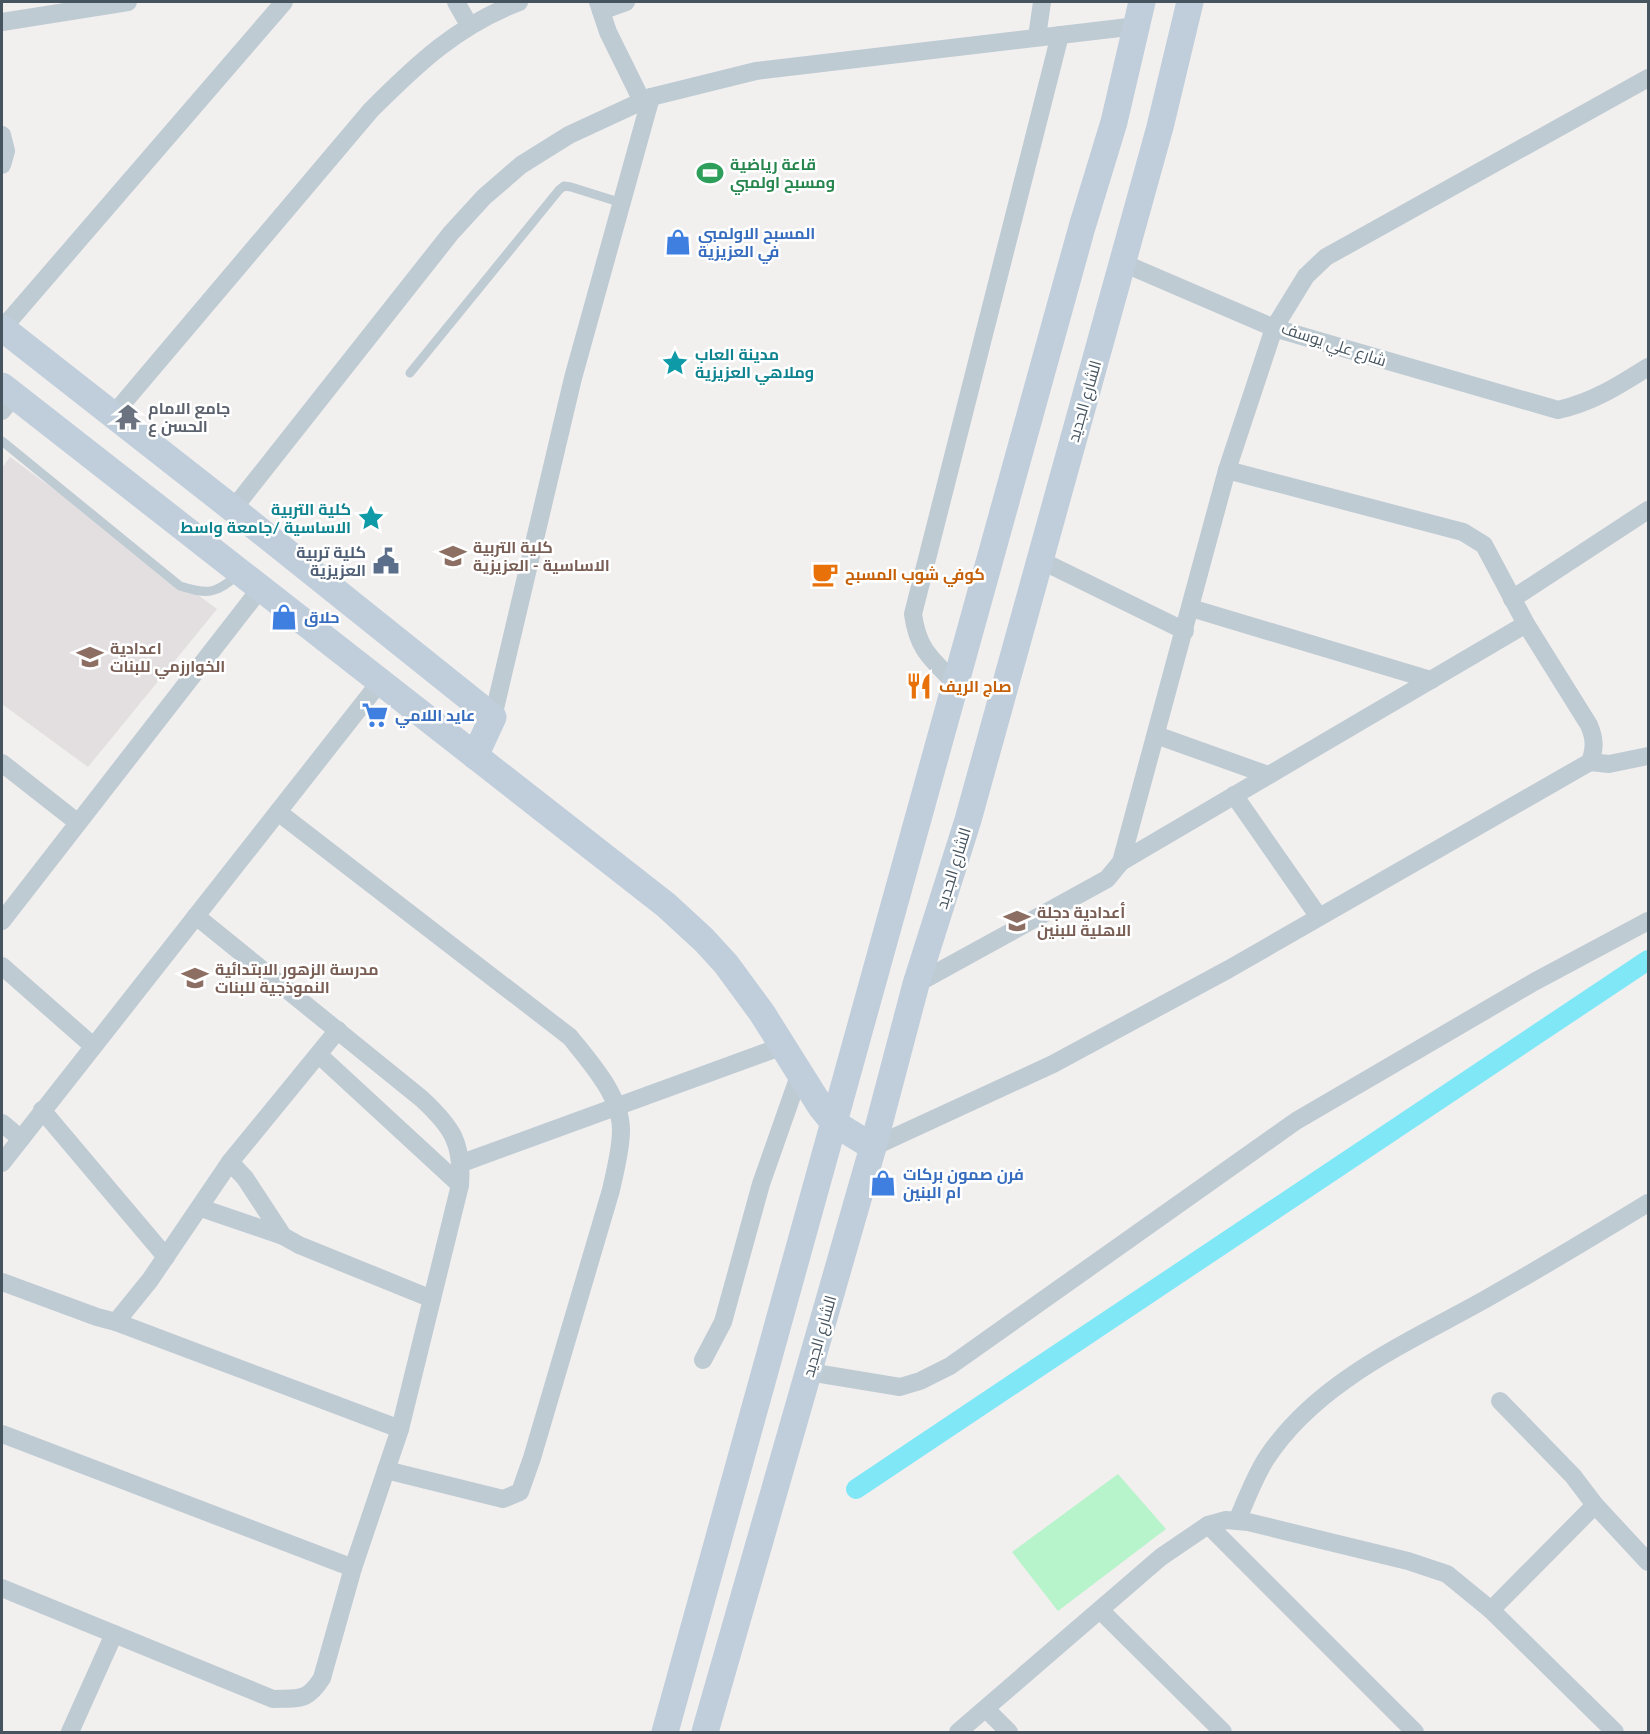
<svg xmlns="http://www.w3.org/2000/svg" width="1650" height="1734" viewBox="0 0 1650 1734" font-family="Lato,Cairo,sans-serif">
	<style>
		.education { fill: #e3dfe1 }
		.green { fill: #b8f4cb }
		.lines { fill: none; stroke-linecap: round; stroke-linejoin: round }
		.canal { stroke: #80e7f7; stroke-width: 20 }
		.lane { stroke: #becbd3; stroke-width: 9 }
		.street { stroke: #becbd3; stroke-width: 18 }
		.secondary { stroke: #bfceda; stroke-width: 27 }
		.labels { text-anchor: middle; stroke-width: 5; stroke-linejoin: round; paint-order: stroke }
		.leisure-label { font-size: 16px; font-weight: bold; fill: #27864d; stroke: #fff; text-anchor: start }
		.shop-label { font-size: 16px; font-weight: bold; fill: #366cbe; stroke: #fff; text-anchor: start }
		.street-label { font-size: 16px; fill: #45545f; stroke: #fff }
		.culture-label { font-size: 16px; font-weight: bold; fill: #0d838f; stroke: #fff; text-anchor: start }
		.worship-label { font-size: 16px; font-weight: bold; fill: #5b616d; stroke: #fff; text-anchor: start }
		.education-label { font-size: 16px; font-weight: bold; fill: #785e54; stroke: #fff; text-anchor: start }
		.service-label { font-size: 16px; font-weight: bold; fill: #4e5e75; stroke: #fff; text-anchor: end }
		.food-label { font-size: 16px; font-weight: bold; fill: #c56008; stroke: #fff; text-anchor: start }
	</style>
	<rect width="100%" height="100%" fill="#f2efef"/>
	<!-- education -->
	<path class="education" d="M10,457L217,609L88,767L2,704V468Z"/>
	<!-- green -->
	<path class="green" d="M1118,1474L1166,1529L1058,1611L1012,1552Z"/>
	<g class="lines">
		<!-- canal -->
		<path class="canal" d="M856,1489L1648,960"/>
		<!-- lane -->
		<g class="lane">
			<path d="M410,373L559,190L564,186L571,187L622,203"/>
			<path d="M2,441L180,586C209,595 215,594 239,574"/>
		</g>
		<!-- street -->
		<g class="street">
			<path d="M456,2L469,25"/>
			<path d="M598,2L608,32L642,101"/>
			<path d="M601,11L626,2"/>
			<path d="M2,22L128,2"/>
			<path d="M1037,37L1042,2"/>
			<path d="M1648,78L1326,257L1306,276L1274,328L1558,410C1593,402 1618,386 1648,367"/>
			<path d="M2,135L6,151L2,165"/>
			<path d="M2,329L284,2"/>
			<path d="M2,411L14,396"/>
			<path d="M113,415L371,110C418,63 457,26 519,2"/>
			<path d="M233,509L451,233L484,197L521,165L569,135L651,97L756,71L1137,26"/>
			<path d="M1040,560L1185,631"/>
			<path d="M1512,599L1648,510"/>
			<path d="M1191,608L1431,680"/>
			<path d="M956,684C932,659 918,651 913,614L1060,35"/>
			<path d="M493,717L573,378L651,97"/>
			<path d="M1156,735L1268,775"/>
			<path d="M1590,762L1609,764L1648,756"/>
			<path d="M2,763L77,822"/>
			<path d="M1234,795L1319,917"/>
			<path d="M278,812L570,1037C590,1062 621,1096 621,1130C621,1150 615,1171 611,1190L532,1458L520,1492L503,1499L386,1470"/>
			<path d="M1121,862L1526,624"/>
			<path d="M196,916L422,1099C452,1127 463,1143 460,1185L400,1429L353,1568"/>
			<path d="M2,921L260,589"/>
			<path d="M2,966L93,1046"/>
			<path d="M916,984L1107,879L1121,862L1227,470"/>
			<path d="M338,1030L230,1162L245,1178L283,1236L299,1245L432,1299"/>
			<path d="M319,1055L460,1185"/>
			<path d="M42,1110L166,1257"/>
			<path d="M2,1123L21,1139"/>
			<path d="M873,1147L1053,1064L1229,969L1590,762C1595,748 1595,739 1589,725L1526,624L1484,545L1463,532L1227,470L1274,328L1123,263"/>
			<path d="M2,1163L380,682"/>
			<path d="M462,1163L783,1046"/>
			<path d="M201,1208L283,1236"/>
			<path d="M2,1282L97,1317L116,1322L400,1429"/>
			<path d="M116,1322L150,1280L230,1162"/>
			<path d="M703,1360L723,1322L761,1184L800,1073"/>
			<path d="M809,1372L900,1387L920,1381L950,1366L1296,1121L1534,982L1648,921"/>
			<path d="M1500,1401L1573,1476L1595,1505L1648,1562"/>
			<path d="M2,1434L353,1568L322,1678C307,1702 299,1698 273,1699L2,1588"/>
			<path d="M1237,1521C1246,1500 1254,1478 1266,1459C1316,1382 1407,1343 1484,1300C1539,1269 1594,1236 1648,1203"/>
			<path d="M1208,1525L1415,1732"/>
			<path d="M1100,1610L1223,1732"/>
			<path d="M1491,1610L1595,1505"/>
			<path d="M986,1709L1009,1732"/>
			<path d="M70,1732L114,1634"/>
			<path d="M958,1732L1161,1557L1208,1525L1226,1520L1248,1522L1408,1561L1447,1574L1491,1610L1615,1732"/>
		</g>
		<!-- secondary -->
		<g class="secondary">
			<path d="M2,328L233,509L493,717L475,756"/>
			<path d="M2,386L666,905L704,940L726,964L762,1013L821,1107L834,1123L873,1147"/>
			<path d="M665,1732L1082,227L1114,122L1142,2"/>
			<path d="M705,1732L873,1147L916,984L968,820L1160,127L1190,2"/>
		</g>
	</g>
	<!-- icons -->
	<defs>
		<g id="stadium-bare" transform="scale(2.07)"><path d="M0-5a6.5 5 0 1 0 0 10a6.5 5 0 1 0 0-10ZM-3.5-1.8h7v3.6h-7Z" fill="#2e9e5b" stroke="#fff" stroke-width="2.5" paint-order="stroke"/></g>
		<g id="shop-bare" transform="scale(2.07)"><path d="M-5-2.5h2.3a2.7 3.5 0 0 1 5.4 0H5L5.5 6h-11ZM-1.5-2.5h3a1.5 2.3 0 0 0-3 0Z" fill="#3f7fe0" stroke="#fff" stroke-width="2.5" paint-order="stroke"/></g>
		<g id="sight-bare" transform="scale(2.07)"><path d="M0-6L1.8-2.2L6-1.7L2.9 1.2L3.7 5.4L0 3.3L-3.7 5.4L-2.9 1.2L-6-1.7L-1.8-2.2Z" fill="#0f9aa8" stroke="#fff" stroke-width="2.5" paint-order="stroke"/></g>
		<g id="temple-bare" transform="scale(2.07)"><path d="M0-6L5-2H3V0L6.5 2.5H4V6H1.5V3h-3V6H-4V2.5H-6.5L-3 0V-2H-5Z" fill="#6b7280" stroke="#fff" stroke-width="2.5" paint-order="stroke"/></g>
		<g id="university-bare" transform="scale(2.07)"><path d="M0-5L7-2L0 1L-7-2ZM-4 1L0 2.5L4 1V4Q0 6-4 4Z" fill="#8d6e63" stroke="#fff" stroke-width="2.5" paint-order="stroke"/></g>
		<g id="civic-bare" transform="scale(2.07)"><path d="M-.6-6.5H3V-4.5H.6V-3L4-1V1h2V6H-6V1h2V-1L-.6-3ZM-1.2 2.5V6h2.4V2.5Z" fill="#5c6f8a" stroke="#fff" stroke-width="2.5" paint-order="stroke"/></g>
		<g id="cafe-bare" transform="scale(2.07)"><path d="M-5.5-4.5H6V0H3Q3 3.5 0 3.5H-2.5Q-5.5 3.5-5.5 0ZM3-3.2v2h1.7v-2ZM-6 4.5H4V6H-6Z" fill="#e8710a" stroke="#fff" stroke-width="2.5" paint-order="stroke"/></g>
		<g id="school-bare" transform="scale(2.07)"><path d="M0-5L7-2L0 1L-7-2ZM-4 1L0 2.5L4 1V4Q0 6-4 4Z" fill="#8d6e63" stroke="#fff" stroke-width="2.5" paint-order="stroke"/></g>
		<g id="restaurant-bare" transform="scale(2.07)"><path d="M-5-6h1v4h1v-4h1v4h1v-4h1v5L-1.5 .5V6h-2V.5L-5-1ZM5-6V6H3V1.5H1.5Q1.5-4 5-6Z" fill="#e8710a" stroke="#fff" stroke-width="2.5" paint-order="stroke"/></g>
		<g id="supermarket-bare" transform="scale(2.07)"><path d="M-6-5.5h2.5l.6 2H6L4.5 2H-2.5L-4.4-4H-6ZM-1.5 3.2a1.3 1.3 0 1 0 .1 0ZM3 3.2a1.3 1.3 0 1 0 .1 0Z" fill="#3f7fe0" stroke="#fff" stroke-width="2.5" paint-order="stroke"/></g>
	</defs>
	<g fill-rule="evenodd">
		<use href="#stadium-bare" x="710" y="173"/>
		<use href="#shop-bare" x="678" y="242"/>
		<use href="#sight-bare" x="675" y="363"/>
		<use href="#temple-bare" x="128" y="417"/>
		<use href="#sight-bare" x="371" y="518"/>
		<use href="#university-bare" x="453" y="556"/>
		<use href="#civic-bare" x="386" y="561"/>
		<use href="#cafe-bare" x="825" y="574"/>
		<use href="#shop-bare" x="284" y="617"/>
		<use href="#school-bare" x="90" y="657"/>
		<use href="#restaurant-bare" x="919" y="686"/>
		<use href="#supermarket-bare" x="375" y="715"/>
		<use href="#school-bare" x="1017" y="921"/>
		<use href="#school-bare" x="195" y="978"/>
		<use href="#shop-bare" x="883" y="1183"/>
	</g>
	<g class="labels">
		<!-- leisure labels -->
		<g class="leisure-label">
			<text x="730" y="170">قاعة رياضية<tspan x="730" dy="18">ومسبح اولمبي</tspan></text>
		</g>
		<!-- shop labels -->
		<g class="shop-label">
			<text x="698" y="239">المسبح الاولمبي<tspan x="698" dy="18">في العزيزية</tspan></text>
			<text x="304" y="623">حلاق</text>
			<text x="395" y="721">عايد اللامي</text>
			<text x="903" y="1180">فرن صمون بركات<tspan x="903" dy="18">ام البنين</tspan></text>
		</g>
		<!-- street labels -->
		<g class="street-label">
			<text transform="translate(1334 344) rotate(18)" y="6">شارع علي يوسف</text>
			<text transform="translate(1084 401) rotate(-74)" y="6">الشارع الجديد</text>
			<text transform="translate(953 868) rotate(-73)" y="6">الشارع الجديد</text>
			<text transform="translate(819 1336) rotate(-74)" y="6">الشارع الجديد</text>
		</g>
		<!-- culture labels -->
		<g class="culture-label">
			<text x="695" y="360">مدينة العاب<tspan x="695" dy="18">وملاهي العزيزية</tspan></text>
			<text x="351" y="515" text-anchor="end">كلية التربية<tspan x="351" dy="18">الاساسية /جامعة واسط</tspan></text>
		</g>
		<!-- worship labels -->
		<g class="worship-label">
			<text x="148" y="414">جامع الامام<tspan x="148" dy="18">الحسن ع</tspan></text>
		</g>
		<!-- education labels -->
		<g class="education-label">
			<text x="473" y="553">كلية التربية<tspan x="473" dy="18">الاساسية - العزيزية</tspan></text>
			<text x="110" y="654">اعدادية<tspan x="110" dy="18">الخوارزمي للبنات</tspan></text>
			<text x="1037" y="918">أعدادية دجلة<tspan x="1037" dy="18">الاهلية للبنين</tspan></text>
			<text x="215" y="975">مدرسة الزهور الابتدائية<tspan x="215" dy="18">النموذجية للبنات</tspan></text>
		</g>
		<!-- service labels -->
		<g class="service-label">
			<text x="366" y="558">كلية تربية<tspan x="366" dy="18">العزيزية</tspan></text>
		</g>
		<!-- food labels -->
		<g class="food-label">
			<text x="845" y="580">كوفي شوب المسبح</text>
			<text x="939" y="692">صاج الريف</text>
		</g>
	</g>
	<!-- border -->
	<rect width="1650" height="1734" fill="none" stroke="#45545f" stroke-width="6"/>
</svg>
